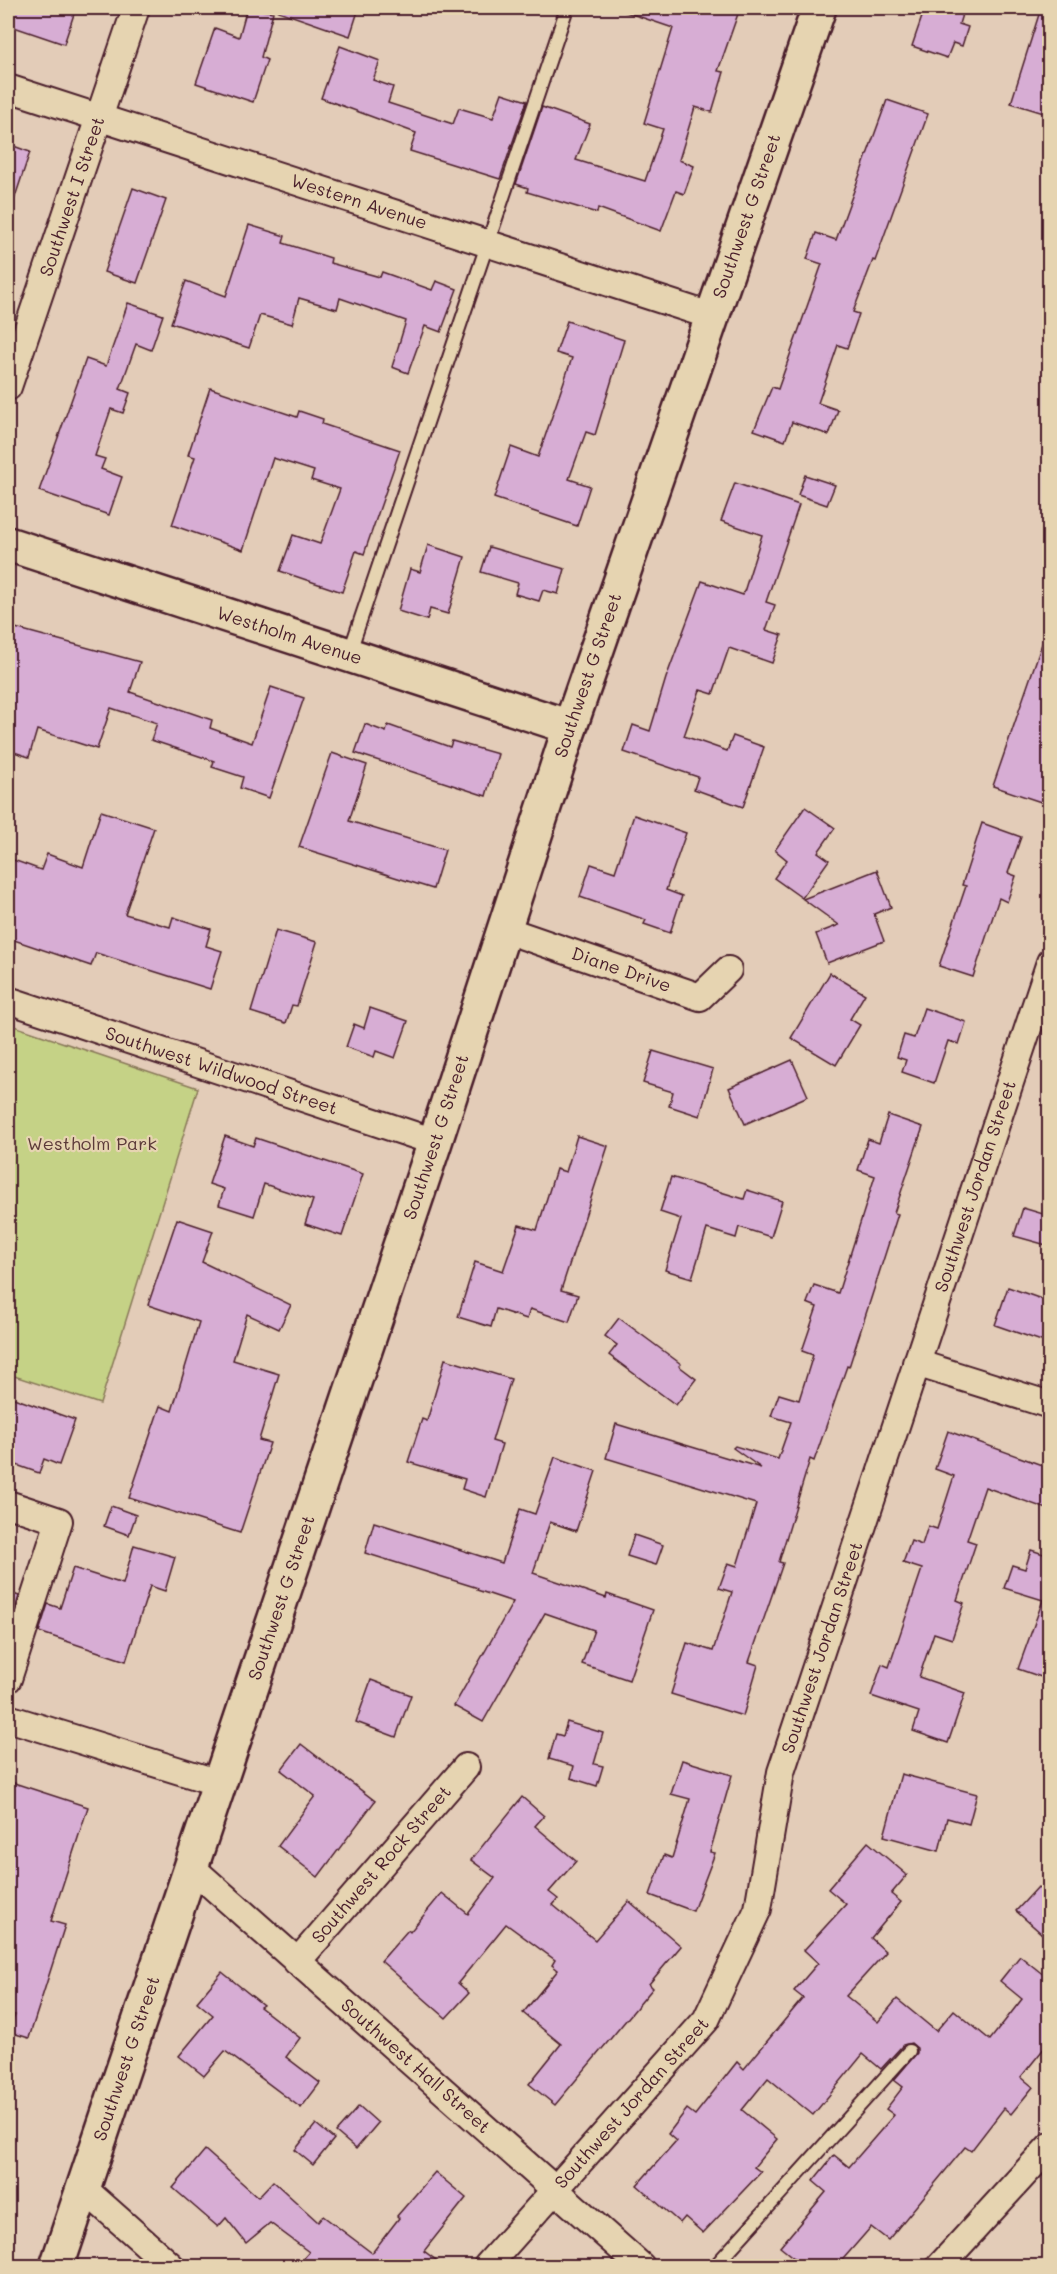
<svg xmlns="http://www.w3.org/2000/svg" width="1057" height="2274" viewBox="0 0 1057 2274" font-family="Mali,sans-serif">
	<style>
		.green { fill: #c5d286; stroke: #887858; stroke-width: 1.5 }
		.building { fill: #d7add4; stroke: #4a1f2b; stroke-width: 1.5 }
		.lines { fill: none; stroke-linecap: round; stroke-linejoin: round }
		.lane-casing { stroke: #4a1f2b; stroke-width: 16 }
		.street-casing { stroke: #4a1f2b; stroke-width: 30 }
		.secondary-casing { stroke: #4a1f2b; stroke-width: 38 }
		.lane { stroke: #e6d4b1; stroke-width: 12 }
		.street { stroke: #e6d4b1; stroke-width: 26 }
		.secondary { stroke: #e6d4b1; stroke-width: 33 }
		.labels { text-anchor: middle; stroke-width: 4.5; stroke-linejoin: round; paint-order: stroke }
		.street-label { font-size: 18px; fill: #4a1f2b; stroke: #e6d4b1 }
		.park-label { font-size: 18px; fill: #5c3a39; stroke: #e6d4b1 }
	</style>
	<rect width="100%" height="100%" fill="#e3ccb8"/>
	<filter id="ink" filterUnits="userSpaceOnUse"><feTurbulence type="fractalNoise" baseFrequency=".0167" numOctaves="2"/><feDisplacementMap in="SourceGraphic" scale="12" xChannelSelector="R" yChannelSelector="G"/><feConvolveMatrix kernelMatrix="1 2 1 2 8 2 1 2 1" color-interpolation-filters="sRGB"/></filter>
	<g filter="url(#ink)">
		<!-- green -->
		<path class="green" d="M8,1024L198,1088L100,1404L8,1374Z"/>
		<!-- building -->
		<g class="building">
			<path d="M8,8H76L64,44L8,25Z"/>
			<path d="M247,8L273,12L261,57L267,60L253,102L196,83L215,28L239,37Z"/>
			<path d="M278,8H359L350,36L278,11Z"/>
			<path d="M624,8H740L718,71L724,72L712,112L695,107L679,160L694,166L684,194L676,191L661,231L598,208L597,213L527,192L528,188L516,184L542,107L590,124L576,160L645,181L663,129L644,123L673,28L623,11Z"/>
			<path d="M925,8H964L959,24L968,27L962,46L953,43L947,58L912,46Z"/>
			<path d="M1041,8H1050V115L1011,103Z"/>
			<path d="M340,46L380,61L373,80L393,87L388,103L453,124L459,108L493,118L502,93L527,101L500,179L410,151L416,133L321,98Z"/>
			<path d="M887,100L928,114L875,261L873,260L853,312L859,314L847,348L838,345L818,403L838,410L829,435L792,422L785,441L754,430L772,387L778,389L822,264L807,259L816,233L836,240Z"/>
			<path d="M8,144L30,152L11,209L8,208Z"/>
			<path d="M133,188L166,200L137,283L104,272Z"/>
			<path d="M249,225L285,236L283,243L331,258L330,263L380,277L382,272L432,290L436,281L457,289L441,332L425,326L408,373L392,367L406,321L340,298L337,309L299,298L292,324L260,315L249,348L171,323L186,281L226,296Z"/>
			<path d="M128,303L163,315L151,350L136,344L120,389L130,393L123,413L111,409L95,456L105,459L101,469L122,477L109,515L39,491L86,359L106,366Z"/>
			<path d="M567,321L624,340L595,435L586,432L569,479L590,486L577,526L494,498L511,447L538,457L572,358L556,353Z"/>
			<path d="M210,388L297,417L299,411L323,419L322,424L400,450L364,554L356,551L342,592L280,571L293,535L320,544L340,489L311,480L314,471L273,458L243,550L172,525L195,457L188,455Z"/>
			<path d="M805,475L835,485L827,505L798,495Z"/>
			<path d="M735,483L799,505L766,602L775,605L766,630L782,635L772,663L729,648L713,694L700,690L684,736L727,751L733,736L764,747L743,807L694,789L698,777L624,752L633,725L650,731L666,678L702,581L743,595L762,535L721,521Z"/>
			<path d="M428,545L465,557L448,614L430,609L427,620L398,611L410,569L420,572Z"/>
			<path d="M489,547L565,569L558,594L543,590L539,601L515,594L518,583L481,572Z"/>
			<path d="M8,626L140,662L130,692L212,720L210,728L252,743L271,687L304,698L269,798L240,788L243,777L212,767L214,761L151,740L157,723L111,708L97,749L37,730L29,757L8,750Z"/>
			<path d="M1045,635H1050V786L1044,803L993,786Z"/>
			<path d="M365,724L386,732L388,725L450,747L452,741L498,754L486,796L355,753Z"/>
			<path d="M332,753L367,765L349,821L445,850L433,889L299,847Z"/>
			<path d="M805,807L835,828L818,852L829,860L802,898L774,878L787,860L775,850Z"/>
			<path d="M101,811L154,828L125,914L170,927L173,917L211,929L206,946L222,951L210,989L96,953L91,966L8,938V858L41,870L47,854L83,867Z"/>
			<path d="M634,815L686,833L666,890L682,896L670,933L644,924L646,920L580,897L591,864L615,872Z"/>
			<path d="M982,823L1021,837L1008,873L1016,876L1007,902L999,898L973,977L939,966L966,886L962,885Z"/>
			<path d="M877,870L891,907L874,914L884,941L827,963L816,934L839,925L803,899Z"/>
			<path d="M276,930L317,942L297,1006L292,1005L286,1023L251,1012Z"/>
			<path d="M830,973L865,994L850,1019L860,1025L836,1065L791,1038Z"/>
			<path d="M370,1008L408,1021L395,1058L376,1051L374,1057L346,1047L354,1024L364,1028Z"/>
			<path d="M924,1008L966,1022L959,1044L948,1041L934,1083L902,1072L906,1060L897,1057L904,1035L914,1038Z"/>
			<path d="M653,1051L713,1069L700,1116L669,1106L673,1092L643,1083Z"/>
			<path d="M792,1060L808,1096L745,1124L729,1088Z"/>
			<path d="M888,1115L923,1127L894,1213L898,1214L849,1367L847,1366L814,1461L810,1459L779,1562L783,1563L749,1662L758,1665L743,1716L671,1694L687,1643L713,1651L732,1592L719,1588L728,1563L737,1566L756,1504L606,1458L616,1424L761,1468L733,1448L735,1446L778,1459L791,1422L771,1416L779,1394L799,1400L813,1355L802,1351L817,1307L807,1303L814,1285L838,1293L875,1176L858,1170L868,1139L879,1143Z"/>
			<path d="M225,1136L253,1146L256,1138L363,1174L342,1236L305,1224L313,1200L264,1184L254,1216L219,1205L224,1189L209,1184Z"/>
			<path d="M577,1136L608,1146L561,1290L578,1295L569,1322L530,1309L527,1319L496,1309L491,1327L458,1317L475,1262L503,1271L519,1225L537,1230L556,1169L566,1172Z"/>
			<path d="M671,1177L744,1199L747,1190L782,1201L771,1237L739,1227L736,1238L707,1229L692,1278L665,1270L681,1219L660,1212Z"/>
			<path d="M1023,1208L1050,1216V1246L1014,1236Z"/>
			<path d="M177,1219L213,1231L202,1262L291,1305L279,1329L247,1314L233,1360L279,1374L259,1440L270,1443L240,1533L129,1498L160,1406L172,1411L199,1322L148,1305Z"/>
			<path d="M1008,1287L1050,1302V1344L995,1325Z"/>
			<path d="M619,1318L681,1364L679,1366L696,1379L676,1405L609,1355L617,1345L605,1336Z"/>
			<path d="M445,1359L511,1379L492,1441L502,1444L486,1497L462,1489L465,1479L408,1462L422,1419L427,1421Z"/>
			<path d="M8,1396L75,1420L59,1465L44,1459L39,1473L8,1462Z"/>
			<path d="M948,1431L1050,1468V1510L985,1487L967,1540L976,1543L957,1600L964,1603L952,1639L934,1633L919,1677L965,1693L948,1743L913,1731L919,1712L871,1696L882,1664L889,1667L922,1569L903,1563L911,1541L922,1545L928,1526L937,1529L954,1476L935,1469Z"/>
			<path d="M555,1457L596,1471L576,1531L550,1522L533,1573L606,1598L607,1594L653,1610L629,1680L582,1664L594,1630L545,1613L483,1722L454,1706L513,1602L477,1590L478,1588L365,1553L374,1522L502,1563L520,1509L535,1514Z"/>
			<path d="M111,1506L136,1515L129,1535L104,1526Z"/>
			<path d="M634,1535L663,1545L656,1565L627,1556Z"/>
			<path d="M134,1545L175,1557L165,1591L150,1586L126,1661L39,1632L48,1604L60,1608L73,1568L123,1584Z"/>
			<path d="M1031,1550L1050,1556V1680L1018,1669L1043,1600L1004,1588L1012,1565L1025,1569Z"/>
			<path d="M8,1592L19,1596L11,1622L8,1621Z"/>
			<path d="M371,1680L411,1695L396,1737L356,1722Z"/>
			<path d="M567,1722L603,1733L594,1764L603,1766L597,1786L571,1778L574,1766L549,1759L556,1734L563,1736Z"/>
			<path d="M301,1744L375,1801L318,1877L278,1846L315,1796L281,1770Z"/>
			<path d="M682,1760L732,1775L710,1852L715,1853L693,1911L650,1895L664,1855L672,1858L690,1799L671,1794Z"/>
			<path d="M901,1774L977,1794L969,1824L947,1818L939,1851L884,1836Z"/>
			<path d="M8,1781L88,1807L51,1921L65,1925L29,2038L9,2032L15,2015L8,2013Z"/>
			<path d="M522,1797L544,1816L535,1826L576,1861L549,1892L558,1899L553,1905L595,1940L629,1901L681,1946L649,1984L653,1988L555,2105L529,2084L561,2044L523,2013L558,1970L552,1965L555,1960L506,1924L458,1983L469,1993L446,2018L381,1961L408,1930L410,1932L442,1893L468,1914L495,1878L471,1860Z"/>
			<path d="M868,1842L907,1875L891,1894L901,1902L871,1938L886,1952L846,1996L878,2022L897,1999L936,2031L954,2010L990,2040L1022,1999L1000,1981L1020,1956L1050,1980V2041L1021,2077L1033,2087L1011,2114L1004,2108L971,2151L965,2147L888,2240L871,2227L837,2266H804L780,2247L826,2192L813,2181L834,2155L849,2167L894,2115L886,2109L903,2087L894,2080L917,2053V2048L911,2043L903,2045L881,2069L863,2054L813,2115L768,2078L742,2110L777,2139L754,2167L761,2172L703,2233L685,2217L680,2223L637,2185L676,2141L668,2134L687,2109L695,2115L737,2062L744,2069L803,1998L794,1991L818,1963L804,1950L846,1904L828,1889Z"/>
			<path d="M1038,1887L1050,1897V1941L1016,1911Z"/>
			<path d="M222,1972L263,2005L260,2007L300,2038L286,2057L320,2083L301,2108L225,2051L204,2076L179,2056L213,2015L197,2002Z"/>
			<path d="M359,2106L378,2123L356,2149L336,2132Z"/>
			<path d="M316,2124L334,2139L313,2165L295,2150Z"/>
			<path d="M205,2150L258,2197L273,2181L318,2222L323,2216L372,2253L399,2218L397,2216L435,2172L466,2198L424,2251L444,2266H297L309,2252L270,2223L246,2243L226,2218L218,2227L173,2188Z"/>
		</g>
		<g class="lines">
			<!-- lane casing -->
			<g class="lane-casing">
				<g id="lane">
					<path d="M349,654L567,8"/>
					<path d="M715,2266L909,2051"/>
				</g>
			</g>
			<!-- street casing -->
			<g class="street-casing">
				<g id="street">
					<path id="s1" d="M8,88L711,316"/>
					<path id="s2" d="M8,387L136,8"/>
					<path id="s3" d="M506,930L700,997L728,970"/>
					<path id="s4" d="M8,1000L435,1142"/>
					<path d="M916,1363L1050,1405"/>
					<path d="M8,1504L59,1521L8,1679"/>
					<path d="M8,1718L219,1783"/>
					<path id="s5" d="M191,1867L641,2266"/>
					<path id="s6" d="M297,1962L466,1767"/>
					<path d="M83,2188L171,2266"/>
					<path id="s7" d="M487,2266L706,2020L758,1909L781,1772L1050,962"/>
					<path d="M940,2266L1050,2146"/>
				</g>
			</g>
			<!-- secondary casing -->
			<g class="secondary-casing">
				<g id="secondary">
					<path id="s8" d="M8,544L570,727"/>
					<path id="s9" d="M57,2266L435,1142L570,727L819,8"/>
				</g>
			</g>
			<!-- lane -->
			<use href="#lane" class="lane"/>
			<!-- street -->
			<use href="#street" class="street"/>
			<!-- secondary -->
			<use href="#secondary" class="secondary"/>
		</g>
	</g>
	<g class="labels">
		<!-- street labels -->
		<g class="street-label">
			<text dy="6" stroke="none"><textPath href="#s2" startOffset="201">Southwest I Street</textPath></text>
			<text dy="6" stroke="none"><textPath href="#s1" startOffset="369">Western Avenue</textPath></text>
			<text dy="6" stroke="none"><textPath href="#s9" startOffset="2163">Southwest G Street</textPath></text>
			<text dy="6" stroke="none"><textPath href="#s8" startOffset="296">Westholm Avenue</textPath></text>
			<text dy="6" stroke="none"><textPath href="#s9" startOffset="1677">Southwest G Street</textPath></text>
			<text dy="6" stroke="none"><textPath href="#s3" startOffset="122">Diane Drive</textPath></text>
			<text dy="6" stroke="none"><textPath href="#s4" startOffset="225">Southwest Wildwood Street</textPath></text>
			<text dy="6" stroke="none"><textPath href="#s9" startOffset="1191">Southwest G Street</textPath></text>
			<text dy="6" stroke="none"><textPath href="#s7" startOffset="1208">Southwest Jordan Street</textPath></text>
			<text dy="6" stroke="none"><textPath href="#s9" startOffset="705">Southwest G Street</textPath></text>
			<text dy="6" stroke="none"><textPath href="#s7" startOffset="722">Southwest Jordan Street</textPath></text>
			<text dy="6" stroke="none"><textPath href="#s6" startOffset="129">Southwest Rock Street</textPath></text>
			<text dy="6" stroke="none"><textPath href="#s9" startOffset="219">Southwest G Street</textPath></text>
			<text dy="6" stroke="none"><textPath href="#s5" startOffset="300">Southwest Hall Street</textPath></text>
			<text dy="6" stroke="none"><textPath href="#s7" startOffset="218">Southwest Jordan Street</textPath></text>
		</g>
		<!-- park labels -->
		<g class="park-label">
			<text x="92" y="1150">Westholm Park</text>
		</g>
	</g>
	<!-- margin -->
	<rect width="1057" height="2274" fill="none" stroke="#e6d4b1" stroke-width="30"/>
	<rect x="15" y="15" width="1027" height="2244" fill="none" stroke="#4a1f2b" stroke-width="2" filter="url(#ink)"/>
</svg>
